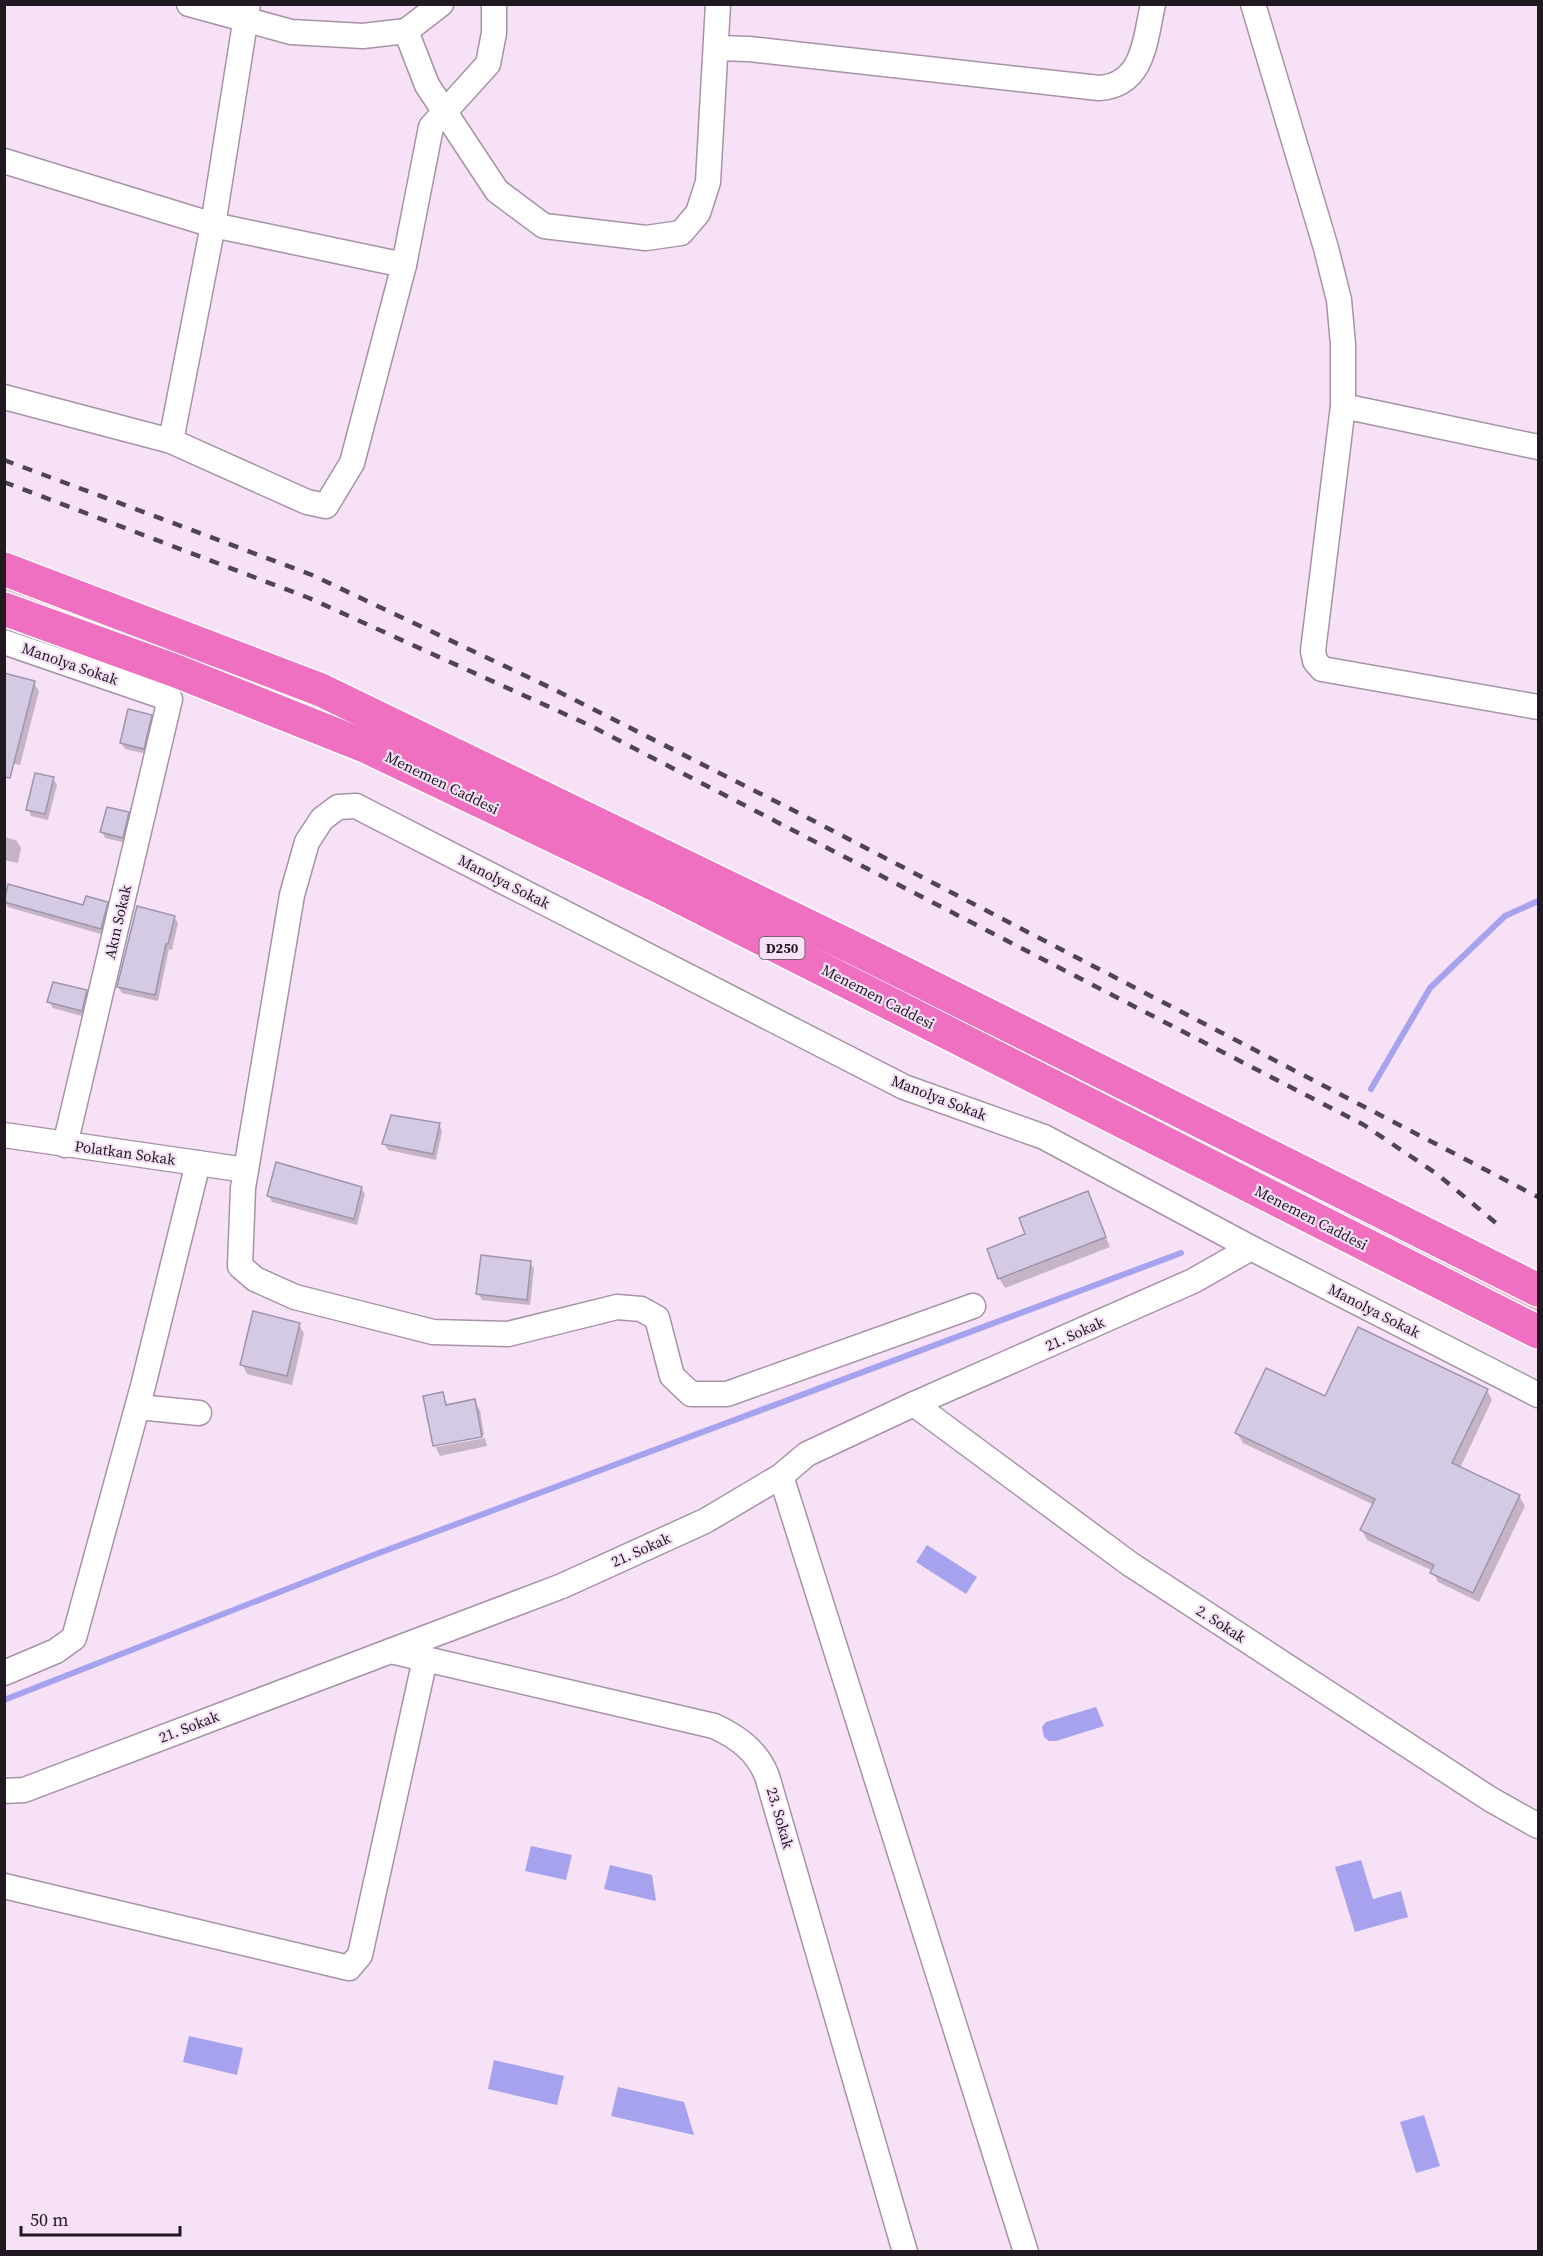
<svg xmlns="http://www.w3.org/2000/svg" width="1543" height="2256" viewBox="0 0 1543 2256" font-family="'Source Serif 4',serif">
	<style>
		.green { fill: #f4b1c1 }
		.water { fill: #a6a2ee }
		.shadow { fill: #0003 }
		.lines { fill: none; stroke-linecap: round; stroke-linejoin: round }
		.stream { stroke: #a6a2ee; stroke-width: 6 }
		.building { fill: #d5cae4; stroke: #9f94ad; stroke-width: 1.5 }
		.minor-casing { stroke: #a793a8; stroke-width: 27 }
		.highway-casing { stroke: #fff; stroke-width: 36 }
		.minor { stroke: #fff; stroke-width: 24 }
		.highway { stroke: #ef70c0; stroke-width: 33 }
		.rail { stroke: #4f4550; stroke-width: 4.5; stroke-dasharray: 10 10; stroke-linecap: butt }
		.labels { text-anchor: middle; stroke-width: 4.5; stroke-linejoin: round; paint-order: stroke }
		.shield { fill: #f6e1f7; stroke: #605561; stroke-width: 1.5 }
		.shield-label { font-size: 14px; font-weight: bold; fill: #201921 }
		.street-label { font-size: 15px; fill: #201921; stroke: #f6e1f7 }
	</style>
	<rect width="100%" height="100%" fill="#f6e1f7"/>
	<!-- green -->
	<path class="green" d="M5,585L322,703L1538,1302V1314L871,976L5,595Z"/>
	<!-- water -->
	<g class="water">
		<path d="M927,1545L977,1577L966,1594L916,1562Z"/>
		<path d="M1096,1707L1104,1726L1056,1741H1049L1044,1737L1042,1727L1046,1722Z"/>
		<path d="M531,1846L572,1855L566,1880L525,1871Z"/>
		<path d="M1361,1860L1373,1899L1401,1891L1408,1917L1355,1932L1335,1867Z"/>
		<path d="M610,1865L652,1875L656,1901L604,1889Z"/>
		<path d="M189,2036L243,2048L237,2075L183,2062Z"/>
		<path d="M494,2060L564,2076L557,2105L488,2089Z"/>
		<path d="M618,2087L684,2102L694,2135L611,2116Z"/>
		<path d="M1424,2115L1440,2166L1416,2173L1400,2122Z"/>
	</g>
	<!-- shadow -->
	<g class="shadow">
		<path d="M34,683L39,691L20,765L6,762Z"/>
		<path d="M151,716L154,723L147,754L125,749L121,743Z"/>
		<path d="M53,778L57,785L48,820L31,816L28,809Z"/>
		<path d="M128,814L131,820L126,843L105,838L102,832Z"/>
		<path d="M4,837L16,840L21,848L18,863L4,860Z"/>
		<path d="M5,901L84,907L107,903L110,910L104,935L8,907Z"/>
		<path d="M174,917L178,923L172,950L169,949L158,1001L122,993L118,987Z"/>
		<path d="M86,991L89,998L85,1017L53,1008L49,1002Z"/>
		<path d="M439,1124L442,1131L436,1160L388,1150L384,1144Z"/>
		<path d="M361,1188L365,1194L357,1225L272,1202L269,1196Z"/>
		<path d="M1087,1193L1110,1247L1005,1288L999,1278L1027,1235Z"/>
		<path d="M530,1262L534,1269L530,1305L482,1300L478,1293Z"/>
		<path d="M299,1324L304,1334L292,1385L247,1374L242,1364Z"/>
		<path d="M1487,1390L1492,1400L1460,1468L1519,1496L1525,1506L1479,1602L1438,1582L1433,1571L1367,1540L1362,1530L1374,1505L1243,1443L1237,1433L1326,1398Z"/>
		<path d="M442,1394L448,1406L474,1401L480,1410L484,1435L436,1444V1447L485,1438L487,1446L440,1456L435,1446L425,1397Z"/>
	</g>
	<g class="lines">
		<!-- stream -->
		<g class="stream">
			<path d="M1371,1089L1430,988L1505,916L1538,901"/>
			<path d="M4,1700L371,1556L1181,1253"/>
		</g>
	</g>
	<!-- building -->
	<g class="building">
		<path d="M4,673L35,681L10,778L4,777Z"/>
		<path d="M128,709L152,715L144,749L120,743Z"/>
		<path d="M35,773L54,777L45,814L26,810Z"/>
		<path d="M107,807L129,812L123,838L100,832Z"/>
		<path d="M8,884L83,905L86,896L108,902L101,929L4,902Z"/>
		<path d="M137,906L175,916L168,944H166L155,995L117,987Z"/>
		<path d="M53,982L87,990L82,1011L47,1002Z"/>
		<path d="M391,1115L440,1123L433,1154L382,1144Z"/>
		<path d="M276,1162L362,1187L354,1219L267,1196Z"/>
		<path d="M1088,1191L1106,1237L998,1279L987,1249L1025,1234L1019,1218Z"/>
		<path d="M481,1255L531,1261L527,1300L476,1294Z"/>
		<path d="M253,1311L300,1323L287,1376L240,1365Z"/>
		<path d="M1358,1327L1488,1389L1452,1463L1520,1495L1473,1593L1430,1573L1434,1565L1360,1530L1375,1499L1235,1433L1266,1368L1325,1396Z"/>
		<path d="M443,1392L446,1405L475,1399L482,1437L433,1446L423,1396Z"/>
	</g>
	<g class="lines">
		<!-- minor casing -->
		<g class="minor-casing">
			<g id="minor">
				<path d="M189,4L291,32L363,36L406,31L441,4"/>
				<path d="M1253,4L1326,248L1339,300L1343,344V406L1313,651L1315,661L1322,669L1538,707"/>
				<path d="M406,31L427,85L497,191L544,226L646,238L681,233L698,213L708,182L718,4"/>
				<path d="M716,48L749,49L1099,88C1144,85 1145,40 1153,4"/>
				<path d="M4,161L213,225L404,265"/>
				<path d="M4,397L171,441L307,502L326,506L352,463L404,265L431,127L488,64L494,33V4"/>
				<path d="M1343,406L1538,447"/>
				<path d="M171,441L213,225L248,4"/>
				<path d="M4,642L170,699L65,1145"/>
				<path d="M4,1135L246,1170"/>
				<path d="M973,1306L727,1394H691L672,1376L657,1318L641,1309L617,1307L508,1334L433,1332L295,1297L255,1279L240,1266L243,1188L292,895L307,842L322,819L338,807L356,806L904,1087L1044,1137L1251,1248L1538,1395"/>
				<path d="M914,1404L1130,1564L1490,1799L1538,1826"/>
				<path d="M138,1407L199,1413"/>
				<path d="M781,1476L1026,2252"/>
				<path d="M391,1651L714,1726C738,1737 757,1751 767,1776L905,2252"/>
				<path d="M4,1673L56,1651L74,1638L143,1386L198,1163"/>
				<path d="M4,1791L24,1790L562,1586L705,1521L781,1476L807,1454L914,1404L1193,1281L1251,1248"/>
				<path d="M4,1886L349,1968L360,1955L425,1659"/>
			</g>
		</g>
		<!-- highway casing -->
		<g class="highway-casing">
			<g id="highway">
				<path d="M4,569L321,690L856,949L1538,1290"/>
				<path d="M4,609L176,671L367,747L660,887L1538,1332"/>
			</g>
		</g>
		<!-- minor -->
		<use href="#minor" class="minor"/>
		<!-- highway -->
		<use href="#highway" class="highway"/>
		<!-- rail -->
		<g class="rail">
			<path d="M4,460L312,575L549,687L785,806L1538,1197"/>
			<path d="M4,482L309,598L589,725L1364,1125L1437,1174L1496,1223"/>
		</g>
	</g>
	<g class="labels">
		<!-- shield labels -->
		<rect class="shield" x="759.5" y="937" width="45" height="22" rx="4.5"/>
		<g class="shield-label">
			<text x="782" y="953">D250</text>
		</g>
		<!-- street labels -->
		<g class="street-label">
			<text transform="translate(70 664) rotate(19)" y="5">Manolya Sokak</text>
			<text transform="translate(442 783) rotate(26)" y="5">Menemen Caddesi</text>
			<text transform="translate(504 882) rotate(27)" y="5">Manolya Sokak</text>
			<text transform="translate(118 922) rotate(-77)" y="5">Akın Sokak</text>
			<text transform="translate(878 997) rotate(27)" y="5">Menemen Caddesi</text>
			<text transform="translate(939 1098) rotate(21)" y="5">Manolya Sokak</text>
			<text transform="translate(125 1153) rotate(8)" y="5">Polatkan Sokak</text>
			<text transform="translate(1311 1218) rotate(27)" y="5">Menemen Caddesi</text>
			<text transform="translate(1374 1311) rotate(27)" y="5">Manolya Sokak</text>
			<text transform="translate(1075 1334) rotate(-24)" y="5">21. Sokak</text>
			<text transform="translate(641 1550) rotate(-24)" y="5">21. Sokak</text>
			<text transform="translate(1221 1624) rotate(33)" y="5">2. Sokak</text>
			<text transform="translate(189 1727) rotate(-21)" y="5">21. Sokak</text>
			<text transform="translate(780 1818) rotate(74)" y="5">23. Sokak</text>
		</g>
	</g>
	<!-- border -->
	<rect width="1543" height="2256" fill="none" stroke="#201921" stroke-width="12"/>
	<!-- scale -->
	<path d="M21 2226v9h159v-9" fill="none" stroke="#201921" stroke-width="3"/>
	<text x="30" y="2226" font-size="18" fill="#201921" stroke="#f6e1f7" stroke-width="4.5" paint-order="stroke">50 m</text>
</svg>
